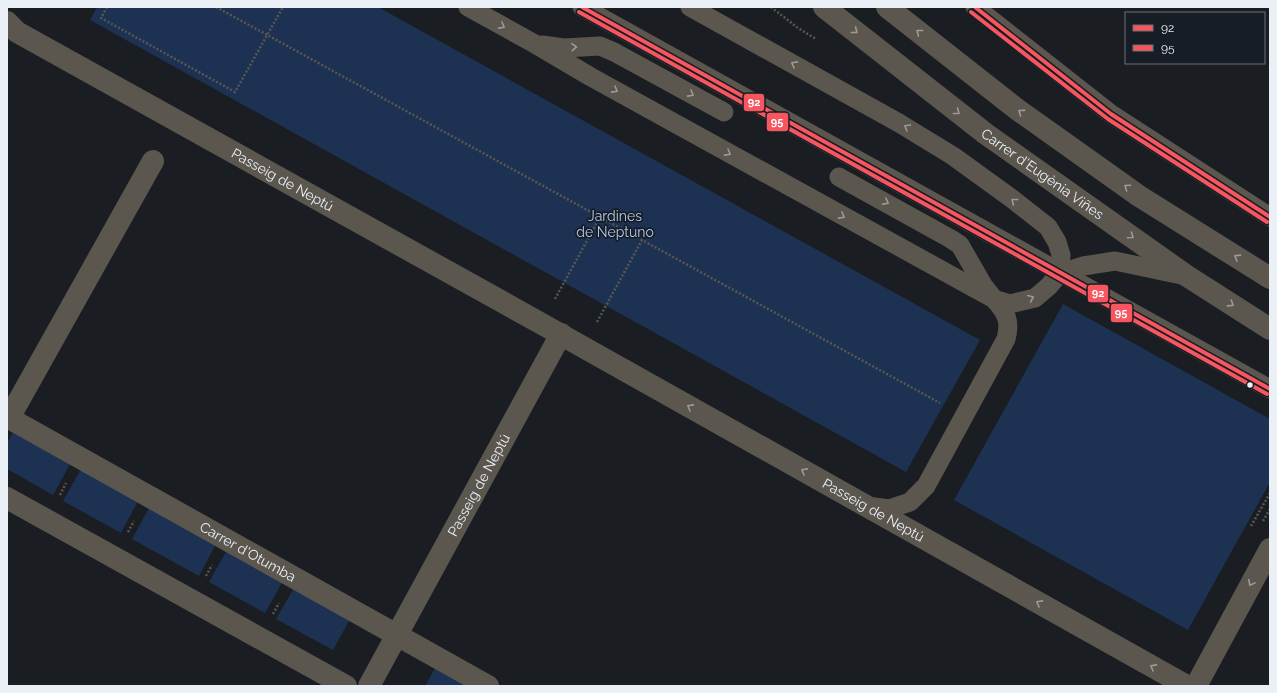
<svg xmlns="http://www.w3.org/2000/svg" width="1277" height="693" viewBox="0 0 1277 693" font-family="Raleway,sans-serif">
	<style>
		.green { fill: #1d3152 }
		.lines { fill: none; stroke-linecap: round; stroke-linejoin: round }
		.path { stroke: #595753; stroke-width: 2.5; stroke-dasharray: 2 2; stroke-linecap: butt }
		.service { stroke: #5b564e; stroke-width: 19 }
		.pedestrian { stroke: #5b564e; stroke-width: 22 }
		.minor { stroke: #5b564e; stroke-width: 22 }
		.tertiary { stroke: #5b564e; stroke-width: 22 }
		.bus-1-casing { stroke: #171d25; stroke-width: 7 }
		.bus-2-casing { stroke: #171d25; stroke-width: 7 }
		.bus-1 { stroke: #f7565f; stroke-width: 4 }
		.bus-2 { stroke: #f7565f; stroke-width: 4 }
		.oneway { stroke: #9c9b9a }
		.bus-dot { fill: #ebeff6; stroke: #171d25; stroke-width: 1.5 }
		.labels { text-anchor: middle; stroke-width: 3.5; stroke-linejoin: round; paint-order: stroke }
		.street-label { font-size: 14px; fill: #ebeff6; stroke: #171d25 }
		.park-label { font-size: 14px; fill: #b4caee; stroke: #171d25 }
		.line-badge { stroke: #171d25; stroke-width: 1.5 }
		.badge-label { font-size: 11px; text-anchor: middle; font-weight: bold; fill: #fff }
	</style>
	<rect width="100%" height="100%" fill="#1a1e22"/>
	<!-- green -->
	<g class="green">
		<path d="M97,7H378L980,340L906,472L90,20Z"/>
		<path d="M1063,304L1270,419V482L1188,630L954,500Z"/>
		<path d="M13,432L70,464L53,495L7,469V443Z"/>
		<path d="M81,469L138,501L121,533L63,501Z"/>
		<path d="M149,508L216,544L199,576L132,539Z"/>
		<path d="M227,550L283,581L265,613L209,582Z"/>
		<path d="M294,588L350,619L333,650L276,619Z"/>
		<path d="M435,668L468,686H425Z"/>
	</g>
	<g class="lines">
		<!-- path -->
		<g class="path">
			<path d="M107,7L101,18L235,92L283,7"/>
			<path d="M216,7L940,403"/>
			<path d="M771,7L798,28L816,39"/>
			<path d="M555,299L600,217"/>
			<path d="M597,322L642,240"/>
			<path d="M60,495L66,483"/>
			<path d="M1263,521L1270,509"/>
			<path d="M1251,526L1270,493"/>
			<path d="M128,532L134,521"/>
			<path d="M206,576L212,565"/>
			<path d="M273,614L279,603"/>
		</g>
		<!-- service -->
		<g class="service">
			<path d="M468,7L535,44L591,77L994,299C1006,312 1011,321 1006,339L926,486L910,502L889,509L867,506"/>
			<path d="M582,7L1270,389"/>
			<path d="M690,7L899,123L953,156L1011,198L1048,227L1057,242L1061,255L1060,273L1049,286L1035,298L1010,304L994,299L983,285L960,245L951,239L839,177"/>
			<path d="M975,7L1111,114L1270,217"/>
			<path d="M542,45L564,48L600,46L614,52L724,112"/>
			<path d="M1060,273L1083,266L1115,261L1186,276"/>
		</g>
		<!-- pedestrian -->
		<g class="pedestrian">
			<path id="s1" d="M7,417L488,686"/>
			<path d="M9,418L153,161"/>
			<path d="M7,498L346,686"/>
			<path id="s2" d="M369,686L561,334"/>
		</g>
		<!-- minor -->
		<g class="minor">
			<path id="s3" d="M7,22L17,32L542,324L1187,686"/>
			<path d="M1196,686L1270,549"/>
		</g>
		<!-- tertiary -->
		<g class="tertiary">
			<path id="s4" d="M824,7L986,134L1187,276L1270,329"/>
			<path d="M887,7L1018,110L1139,196L1270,278"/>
		</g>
		<!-- bus-1 casing -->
		<g class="bus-1-casing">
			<g id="bus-1">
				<path d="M582,7L1270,389"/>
				<path d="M975,7L1111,114L1270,217"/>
			</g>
		</g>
		<!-- bus-2 casing -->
		<g class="bus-2-casing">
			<g id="bus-2">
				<path d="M579,12L1267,394"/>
				<path d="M971,12L1108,119L1267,222"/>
			</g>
		</g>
		<!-- bus-1 -->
		<use href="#bus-1" class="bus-1"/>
		<!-- bus-2 -->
		<use href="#bus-2" class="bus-2"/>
	</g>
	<!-- one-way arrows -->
	<defs><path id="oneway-chevron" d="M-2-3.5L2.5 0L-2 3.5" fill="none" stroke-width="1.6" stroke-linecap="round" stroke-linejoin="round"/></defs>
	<g class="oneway">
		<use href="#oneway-chevron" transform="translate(502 26) rotate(29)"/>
		<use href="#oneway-chevron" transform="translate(855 31) rotate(38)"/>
		<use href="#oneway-chevron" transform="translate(919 32) rotate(-142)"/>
		<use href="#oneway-chevron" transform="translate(574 47) rotate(-3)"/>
		<use href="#oneway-chevron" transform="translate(794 64) rotate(-151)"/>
		<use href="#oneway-chevron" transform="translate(615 90) rotate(29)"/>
		<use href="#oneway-chevron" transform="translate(691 94) rotate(29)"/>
		<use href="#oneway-chevron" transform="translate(957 112) rotate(38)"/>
		<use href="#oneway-chevron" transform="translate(1021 112) rotate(-144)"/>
		<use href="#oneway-chevron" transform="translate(907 127) rotate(-149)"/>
		<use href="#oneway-chevron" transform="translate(728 153) rotate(29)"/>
		<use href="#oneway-chevron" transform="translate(1127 187) rotate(-145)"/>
		<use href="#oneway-chevron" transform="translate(1014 201) rotate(-142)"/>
		<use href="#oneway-chevron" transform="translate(886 202) rotate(29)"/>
		<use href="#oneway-chevron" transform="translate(842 216) rotate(29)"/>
		<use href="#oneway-chevron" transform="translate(1131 236) rotate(35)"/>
		<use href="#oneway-chevron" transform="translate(1237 257) rotate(-148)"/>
		<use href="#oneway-chevron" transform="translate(1031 298) rotate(-23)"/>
		<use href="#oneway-chevron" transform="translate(1231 304) rotate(33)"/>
		<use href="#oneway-chevron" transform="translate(690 407) rotate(-151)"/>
		<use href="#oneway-chevron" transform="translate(804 471) rotate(-151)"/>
		<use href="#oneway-chevron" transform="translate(1251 583) rotate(118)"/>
		<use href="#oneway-chevron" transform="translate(1039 603) rotate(-151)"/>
		<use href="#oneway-chevron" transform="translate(1153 667) rotate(-151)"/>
	</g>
	<!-- markers -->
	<circle class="bus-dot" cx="1250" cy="385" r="3.5"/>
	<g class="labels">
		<!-- street labels -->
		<g class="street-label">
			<text dy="5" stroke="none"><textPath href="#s4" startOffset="275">Carrer d'Eugènia Viñes</textPath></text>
			<text dy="5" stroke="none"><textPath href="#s3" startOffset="318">Passeig de Neptú</textPath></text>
			<text dy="5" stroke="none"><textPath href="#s2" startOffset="229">Passeig de Neptú</textPath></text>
			<text dy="5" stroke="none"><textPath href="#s3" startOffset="995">Passeig de Neptú</textPath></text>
			<text dy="5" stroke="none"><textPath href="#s1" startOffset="276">Carrer d'Otumba</textPath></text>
		</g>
		<!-- park labels -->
		<g class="park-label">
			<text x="615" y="221">Jardines<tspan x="615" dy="16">de Neptuno</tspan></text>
		</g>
	</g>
	<g class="line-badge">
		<rect x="743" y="93" width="22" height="19" rx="4" fill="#f7565f"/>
		<rect x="766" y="112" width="23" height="20" rx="4" fill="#f7565f"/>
		<rect x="1087" y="284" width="22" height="19" rx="4" fill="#f7565f"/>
		<rect x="1110" y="303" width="23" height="20" rx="4" fill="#f7565f"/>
	</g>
	<g class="badge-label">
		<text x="754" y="106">92</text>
		<text x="777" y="126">95</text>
		<text x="1098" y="297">92</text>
		<text x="1121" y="317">95</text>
	</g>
	<!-- border -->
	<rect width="1277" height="693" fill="none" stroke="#ebeff6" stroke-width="16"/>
	<!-- legend -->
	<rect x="1125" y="12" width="140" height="52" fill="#171d25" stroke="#6c7179"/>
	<rect x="1133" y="25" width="20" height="6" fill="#f7565f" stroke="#6c7179"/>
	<text x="1161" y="32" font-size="12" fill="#ebeff6">92</text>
	<rect x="1133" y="45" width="20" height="6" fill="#f7565f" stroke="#6c7179"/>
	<text x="1161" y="52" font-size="12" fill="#ebeff6">95</text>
</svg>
